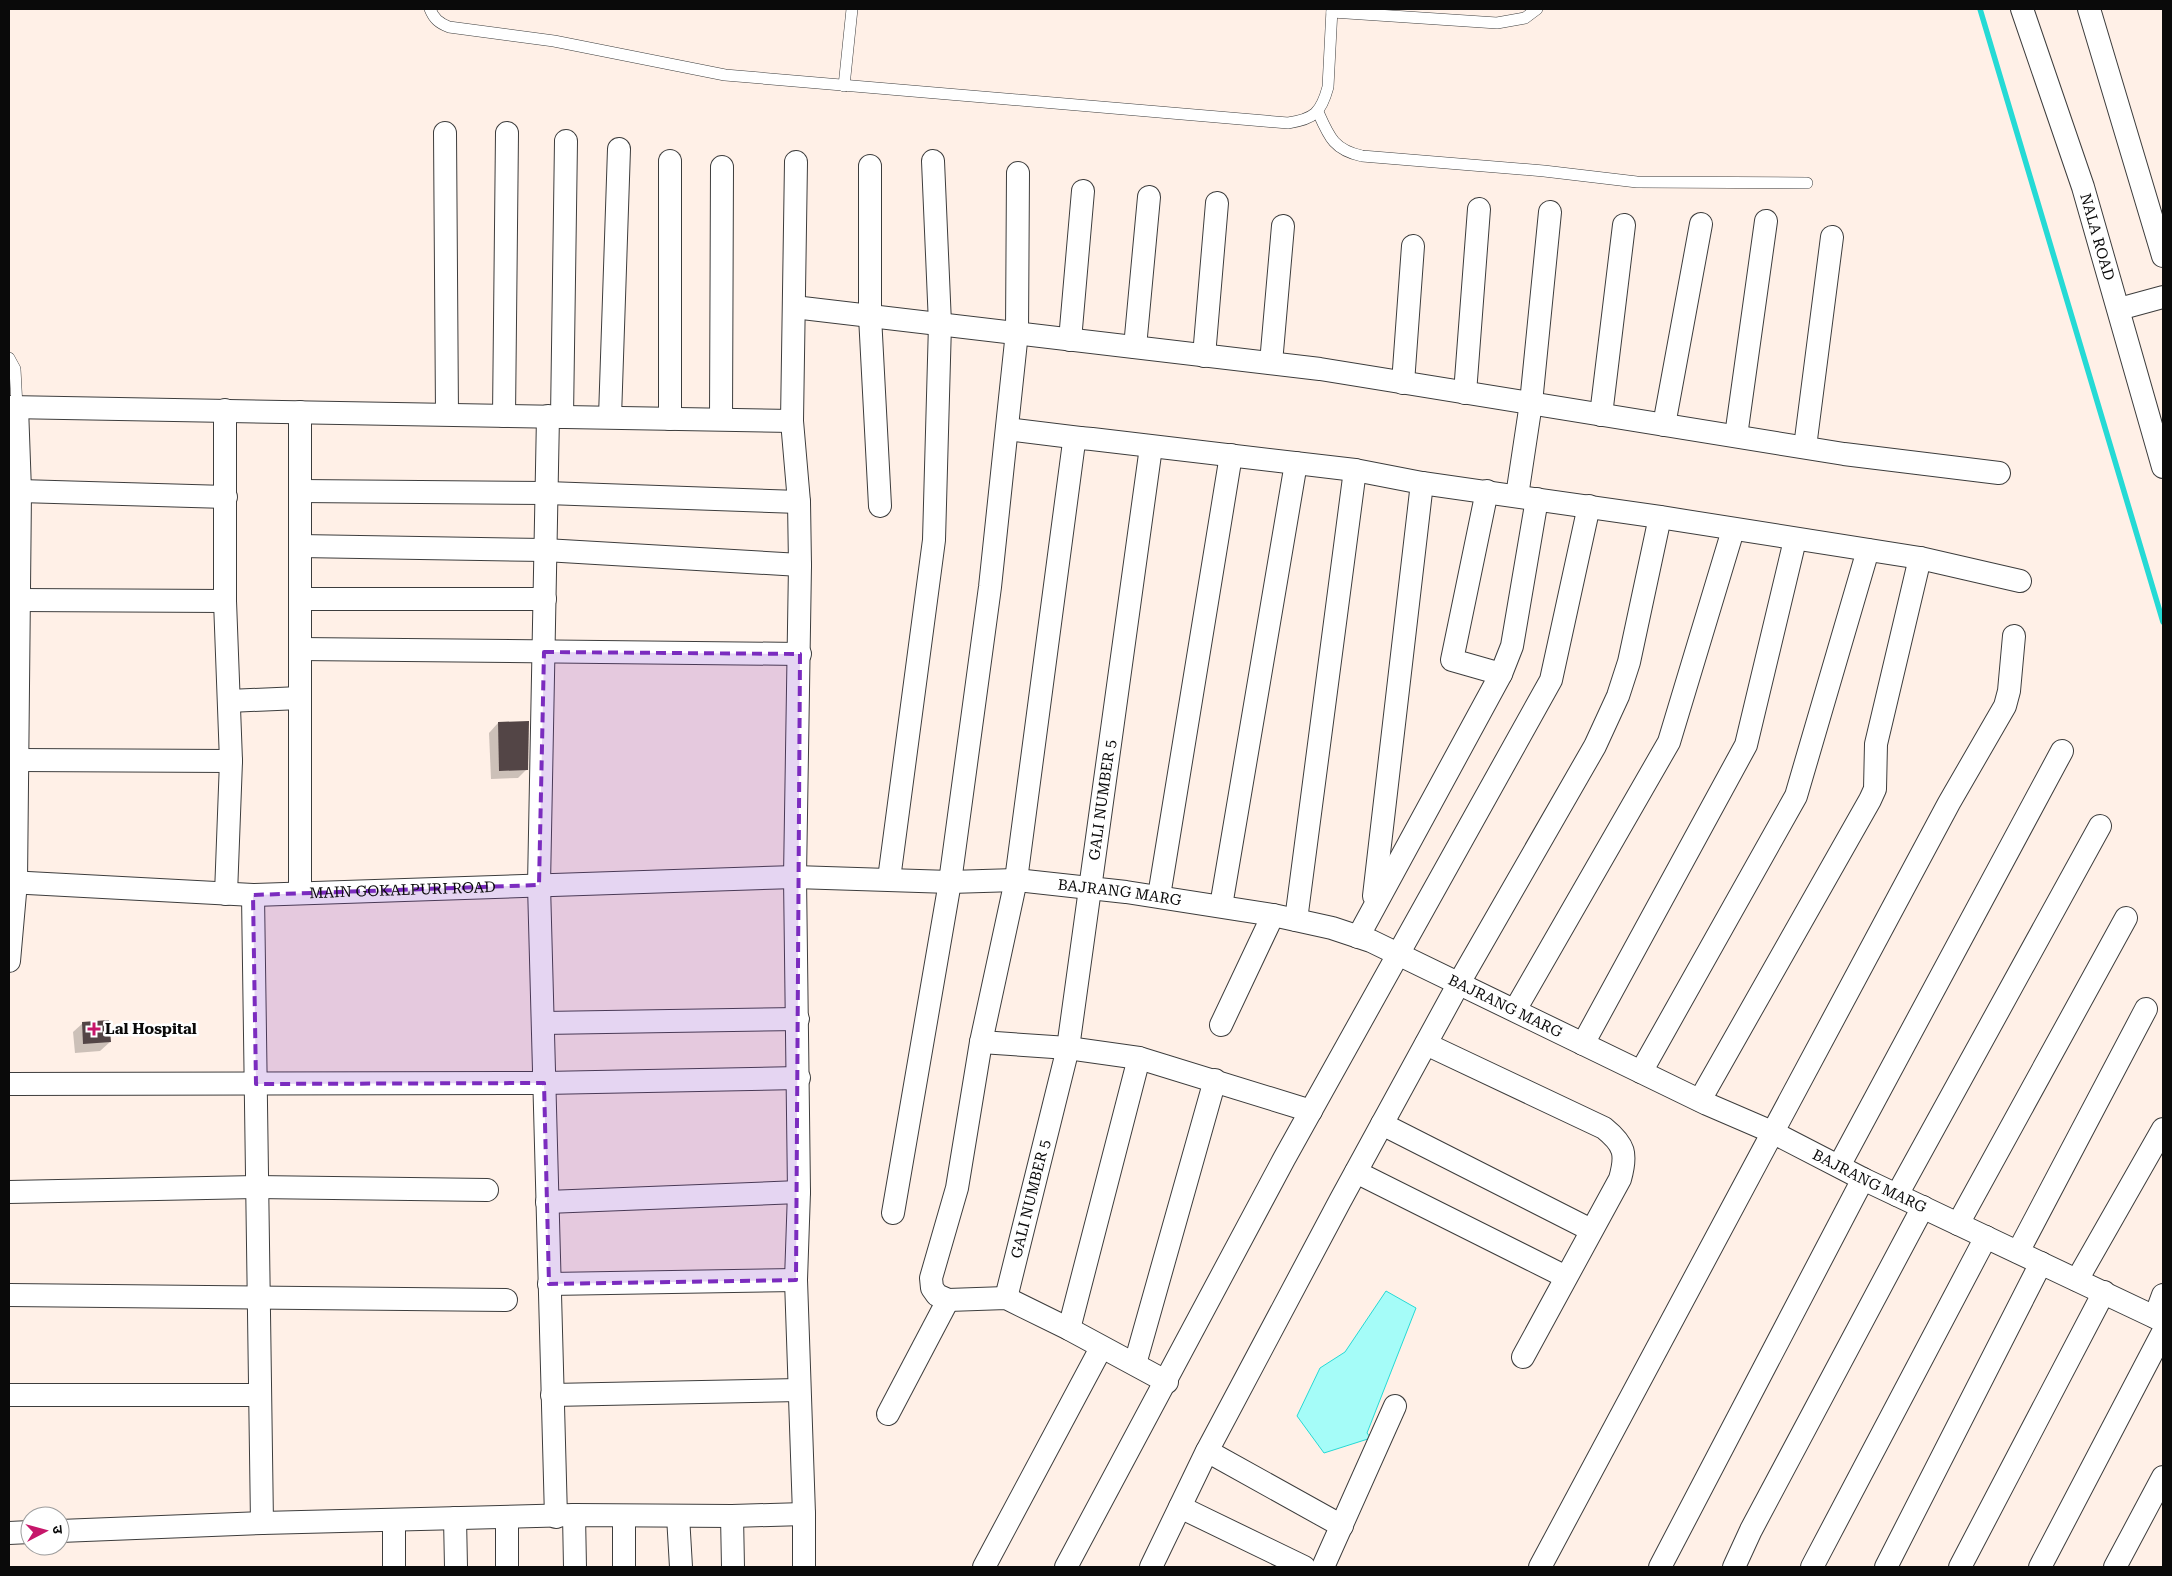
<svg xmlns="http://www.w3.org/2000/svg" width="2172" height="1576" viewBox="0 0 2172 1576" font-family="'Roboto Serif','Noto Sans Devanagari',serif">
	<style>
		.water { fill: #a5fcf8; stroke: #25dad5 }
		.shadow { fill: #0003 }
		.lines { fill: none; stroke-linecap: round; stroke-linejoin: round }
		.stream { stroke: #25dad5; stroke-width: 5.5 }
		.building { fill: #534546 }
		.lane-casing { stroke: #3d3d3d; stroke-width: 12 }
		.street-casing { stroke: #3d3d3d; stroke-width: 24 }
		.lane { stroke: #fff; stroke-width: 11 }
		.street { stroke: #fff; stroke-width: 22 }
		.marked { fill: #7b2cbf; fill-opacity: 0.2; stroke: #7b2cbf; stroke-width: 4; stroke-dasharray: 10 6; stroke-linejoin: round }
		.poi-dot { fill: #c6166a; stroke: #fff; stroke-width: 2 }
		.labels { text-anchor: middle; stroke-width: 5; stroke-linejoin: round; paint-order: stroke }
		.street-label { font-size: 15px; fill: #0a0a0a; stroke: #fff }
		.poi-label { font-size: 15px; font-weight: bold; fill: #0a0a0a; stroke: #fff; text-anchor: start }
	</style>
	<rect width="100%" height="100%" fill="#fff0e7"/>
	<!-- water -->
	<path class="water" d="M1386,1291L1416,1308L1367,1433L1371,1438L1324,1453L1297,1416L1320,1368L1345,1352Z"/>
	<!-- shadow -->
	<g class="shadow">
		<path d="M498,723L527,769L518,778L491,779L489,733Z"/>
		<path d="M83,1023L110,1042L100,1051L75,1053L73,1032Z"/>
	</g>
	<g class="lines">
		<!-- stream -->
		<path class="stream" d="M1980,9L2163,622"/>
	</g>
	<!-- building -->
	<g class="building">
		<path d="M529,721L528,770L499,771L498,722Z"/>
		<path d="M109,1020L111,1042L83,1044L82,1022Z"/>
	</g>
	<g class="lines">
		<!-- lane casing -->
		<g class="lane-casing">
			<g id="lane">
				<path d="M430,9C434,19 439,23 449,27L554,41L725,75L1288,123C1314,119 1321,113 1328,87L1332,9"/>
				<path d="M1332,12L1497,23L1525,18L1537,9"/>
				<path d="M844,86L852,9"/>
				<path d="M1318,112C1329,137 1334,150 1362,156L1544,171L1637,182L1807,183"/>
				<path d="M9,358L15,369L17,407"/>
			</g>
		</g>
		<!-- street casing -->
		<g class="street-casing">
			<g id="street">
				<path id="s1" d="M2022,9L2083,187L2163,467"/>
				<path d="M2089,9L2163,256"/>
				<path d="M445,133L447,414"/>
				<path d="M796,162L792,421L799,502L800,565L795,877L799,1192L796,1280L804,1514V1567"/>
				<path d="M870,166V316L880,506"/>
				<path d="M794,307L1320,369L1844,454L1999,473"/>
				<path d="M2119,309L2163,297"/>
				<path d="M1070,340L1083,191"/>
				<path d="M1135,347L1149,197"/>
				<path d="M1204,356L1217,203"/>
				<path d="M1271,363L1283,226"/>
				<path d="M1403,383L1413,246"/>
				<path d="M1465,393L1479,209"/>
				<path d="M9,407L792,421"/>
				<path d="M225,410V601L231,761L226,894"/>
				<path d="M1601,415L1624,225"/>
				<path d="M504,416L507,133"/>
				<path d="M548,416L539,885L556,1517"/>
				<path d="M562,417L566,141"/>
				<path d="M610,417L619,149"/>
				<path d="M670,419V161"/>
				<path d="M721,419L722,167"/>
				<path d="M1664,425L1701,224"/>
				<path d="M1007,429L1080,438"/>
				<path d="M1736,436L1766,221"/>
				<path d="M1805,447L1832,237"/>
				<path d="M20,491L226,497"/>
				<path d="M300,491L547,493L799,502"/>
				<path d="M1487,491L1452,660L1501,674"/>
				<path d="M1517,496L1531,403L1550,212"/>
				<path d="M300,546L545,550L800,565"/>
				<path d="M300,599H545"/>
				<path d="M18,600L225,601"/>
				<path d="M300,649L800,654"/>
				<path d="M229,701L300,698"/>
				<path d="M18,760L231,761"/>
				<path d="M889,879L934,540L940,324L933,161"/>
				<path id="s2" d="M9,882L253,895L795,877L950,882L1016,880L1126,892L1273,915L1332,928L1371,941L1707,1104L1772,1132L1863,1179L2163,1321"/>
				<path d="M300,893V412"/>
				<path d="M253,895L262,1523"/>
				<path d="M1159,896L1231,455"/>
				<path d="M1374,896L1422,483"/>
				<path d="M1221,906L1296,463"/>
				<path d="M1296,920L1355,470"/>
				<path d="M1358,937L1501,674L1512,646L1537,499"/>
				<path d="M9,961L16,882L20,491L17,407"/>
				<path d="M1515,1010L1669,742L1733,530"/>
				<path d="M543,1023L798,1019"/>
				<path d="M1221,1025L1273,915"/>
				<path d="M981,1042L1068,1048L1139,1058L1311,1111"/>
				<path d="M1426,1044L1604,1128C1625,1145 1627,1154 1620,1179L1523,1357"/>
				<path d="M1583,1044L1746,745L1795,540"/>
				<path d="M1641,1072L1796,796L1868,550"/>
				<path d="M9,1084L544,1083L799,1078"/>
				<path d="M1700,1100L1870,800L1875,789L1876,744L1920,558"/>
				<path d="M1382,1124L1591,1230"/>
				<path d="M1839,1166L2062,751"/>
				<path d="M1356,1172L1566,1277"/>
				<path d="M9,1192L256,1187L487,1190"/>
				<path d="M1897,1195L2100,826"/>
				<path d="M547,1202L799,1192"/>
				<path d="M893,1213L950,882L990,587L1017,332L1018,173"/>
				<path d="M1958,1224L2126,918"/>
				<path d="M2018,1252L2146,1009"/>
				<path d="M2077,1280L2163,1129"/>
				<path d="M549,1284L796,1280"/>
				<path d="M9,1295L506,1300"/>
				<path id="s3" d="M1006,1298L1068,1048L1151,447"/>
				<path d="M2155,1317L2163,1295"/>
				<path d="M1069,1329L1139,1058"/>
				<path d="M1135,1364L1215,1080"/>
				<path d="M1167,1382L1069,1329L1006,1298L948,1300L937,1295L932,1288L931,1278L957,1188L981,1042L1016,880L1074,442L1080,438L1092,439L1355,470L1422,483L1660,517L1920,558L2020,581"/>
				<path d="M9,1395H260"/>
				<path d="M552,1395L799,1390"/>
				<path d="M888,1414L948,1300"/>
				<path d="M1207,1451L1342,1526"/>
				<path d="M1180,1507L1304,1567"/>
				<path d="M574,1515L575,1567"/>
				<path d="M624,1516V1567"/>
				<path d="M678,1516L681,1567"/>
				<path d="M732,1516L733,1567"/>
				<path d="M455,1518L456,1567"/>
				<path d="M394,1520V1567"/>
				<path d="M60,1531L262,1523L574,1515L732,1516L804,1514"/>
				<path d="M9,1533L30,1532"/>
				<path d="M507,1567V1518"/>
				<path d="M984,1567L1101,1348"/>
				<path d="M1066,1567L1284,1159L1551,680L1589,506"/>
				<path d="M1151,1567L1205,1455L1340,1201L1459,983L1595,746L1618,696L1629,662L1660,517"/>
				<path d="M1323,1567L1395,1406"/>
				<path d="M1540,1567L1949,803L2005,706L2009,691L2014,636"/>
				<path d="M1660,1567L1863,1179"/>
				<path d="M1734,1567L1751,1530L1923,1207"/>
				<path d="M1812,1567L1986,1237"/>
				<path d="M1886,1567L2041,1263"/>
				<path d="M1960,1567L2104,1292"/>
				<path d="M2040,1567L2163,1332"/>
				<path d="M2115,1567L2163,1477"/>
			</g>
		</g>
		<!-- lane -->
		<use href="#lane" class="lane"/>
		<!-- street -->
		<use href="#street" class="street"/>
	</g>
	<!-- marked area -->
	<path class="marked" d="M544,652L800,654L796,1280L549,1284L544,1083L256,1084L253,895L539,885Z"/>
	<!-- markers -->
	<path class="poi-dot" d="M91.5 1021.5h5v5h5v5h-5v5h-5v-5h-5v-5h5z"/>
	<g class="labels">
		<!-- street labels -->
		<g class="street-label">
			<text dy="5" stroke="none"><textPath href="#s1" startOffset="240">NALA ROAD</textPath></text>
			<text dy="5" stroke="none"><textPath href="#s3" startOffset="508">GALI NUMBER 5</textPath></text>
			<text dy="5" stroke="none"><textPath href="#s2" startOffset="394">MAIN GOKALPURI ROAD</textPath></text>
			<text dy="5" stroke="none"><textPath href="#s2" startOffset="1112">BAJRANG MARG</textPath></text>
			<text dy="5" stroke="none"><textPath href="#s2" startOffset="1518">BAJRANG MARG</textPath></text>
			<text dy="5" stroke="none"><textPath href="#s2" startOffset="1922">BAJRANG MARG</textPath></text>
			<text dy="5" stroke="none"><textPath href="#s3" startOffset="102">GALI NUMBER 5</textPath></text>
		</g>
		<!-- poi labels -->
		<g class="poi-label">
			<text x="105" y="1034">Lal Hospital</text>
		</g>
	</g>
	<!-- border -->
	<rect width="2172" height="1576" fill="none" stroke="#0a0a0a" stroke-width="20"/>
	<!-- north arrow -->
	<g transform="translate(45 1531) rotate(84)"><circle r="24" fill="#ffffff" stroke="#9d9d9d"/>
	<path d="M0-4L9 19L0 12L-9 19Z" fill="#c6166a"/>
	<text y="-8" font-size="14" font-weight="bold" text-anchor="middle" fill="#0a0a0a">उ</text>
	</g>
</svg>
